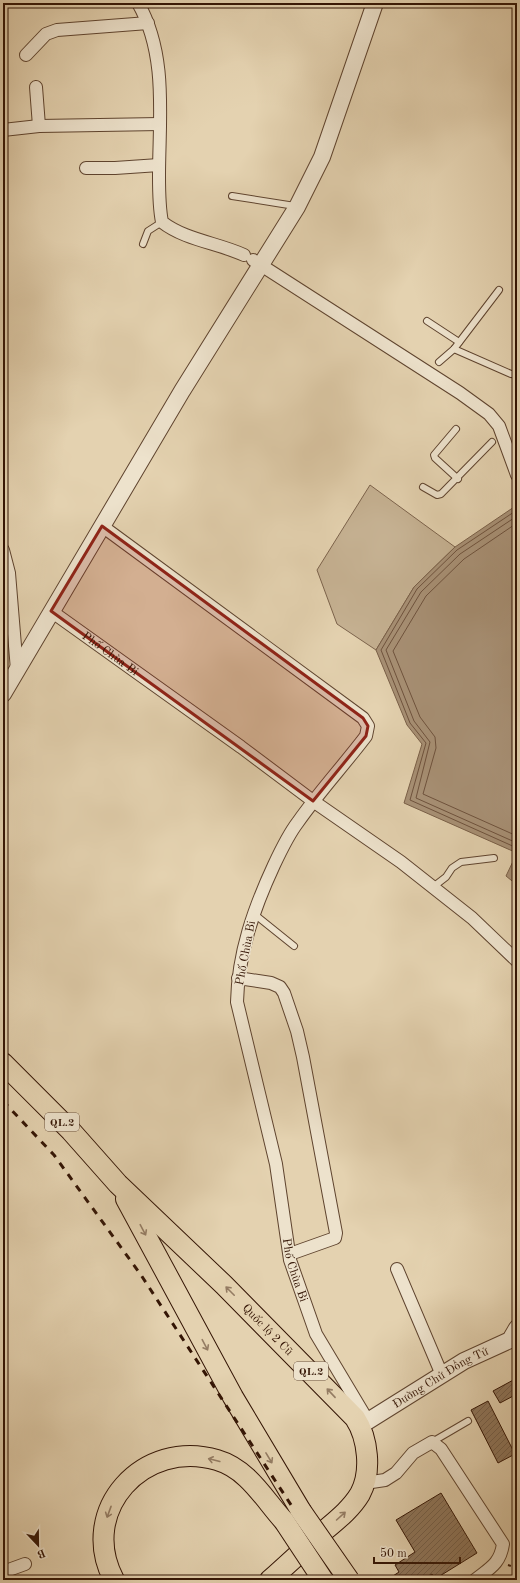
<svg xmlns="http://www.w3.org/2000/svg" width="520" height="1583" viewBox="0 0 520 1583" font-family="'Old Standard TT',serif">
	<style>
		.grass { fill: #c6b293; stroke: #7c634c }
		.water { fill: #a89176; stroke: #795f48 }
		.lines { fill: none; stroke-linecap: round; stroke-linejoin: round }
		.shore { stroke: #6e523d; stroke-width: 1 }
		.building { fill: url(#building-hatch); stroke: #331404 }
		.service-casing { stroke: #5f442f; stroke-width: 8 }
		.minor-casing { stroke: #5f442f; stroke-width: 14 }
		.tertiary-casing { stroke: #5f442f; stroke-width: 18 }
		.primary-casing { stroke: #331404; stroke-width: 22 }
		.path { stroke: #331404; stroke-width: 2; stroke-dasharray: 3 2; stroke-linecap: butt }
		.service { stroke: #ede2cc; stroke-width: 6 }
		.minor { stroke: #ede2cc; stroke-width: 12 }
		.tertiary { stroke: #ede2cc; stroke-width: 16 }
		.primary { stroke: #e4d2b0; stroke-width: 20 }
		.rail { stroke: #331404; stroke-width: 3; stroke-dasharray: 7 7; stroke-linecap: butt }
		.primary-bridge-casing { stroke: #331404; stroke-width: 22; stroke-linecap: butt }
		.primary-bridge { stroke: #e4d2b0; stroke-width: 20 }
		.oneway { stroke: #947c63 }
		.marked { fill: #8f2418; fill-opacity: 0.2; stroke: #8f2418; stroke-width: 3; stroke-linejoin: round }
		.labels { text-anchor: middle; stroke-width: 3; stroke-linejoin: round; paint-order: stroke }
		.shield { fill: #ede2cc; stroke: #6b5240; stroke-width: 1 }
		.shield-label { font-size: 11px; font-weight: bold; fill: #331404 }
		.street-label { font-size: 12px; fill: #331404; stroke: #ede2cc }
	</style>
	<defs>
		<pattern id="building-hatch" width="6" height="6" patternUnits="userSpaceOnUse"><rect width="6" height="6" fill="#8f775d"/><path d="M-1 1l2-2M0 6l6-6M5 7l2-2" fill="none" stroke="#75604b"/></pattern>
	</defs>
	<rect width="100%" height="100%" fill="#e4d2b0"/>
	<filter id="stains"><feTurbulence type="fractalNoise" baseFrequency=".005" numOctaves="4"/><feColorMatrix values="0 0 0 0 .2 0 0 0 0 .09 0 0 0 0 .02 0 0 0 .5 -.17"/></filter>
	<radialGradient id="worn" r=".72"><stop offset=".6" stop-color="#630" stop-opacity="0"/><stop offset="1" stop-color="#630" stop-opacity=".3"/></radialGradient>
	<!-- grass -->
	<path class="grass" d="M370,485L455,547L414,587L376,650L337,624L317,570Z"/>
	<!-- water -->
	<g class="water">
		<path d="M517,505V853L404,803L422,744L407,725L376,650L414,587L455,547Z"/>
		<path d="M517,853V885L506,876Z"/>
	</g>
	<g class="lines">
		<!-- shore -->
		<g class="shore">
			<path d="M517,510L457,550L417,589L381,650L410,723L426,743L410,800L517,848"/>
			<path d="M517,516L460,554L421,592L386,650L414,721L430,742L416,798L517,843"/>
			<path d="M517,523L464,559L426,596L393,651L420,717L435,737L436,748L423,794L517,836"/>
		</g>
	</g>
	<!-- building -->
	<g class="building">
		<path d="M517,1378V1394L500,1403L493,1391Z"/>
		<path d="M488,1401L515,1454L498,1463L471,1410Z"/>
		<path d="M441,1493L477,1553L435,1579L432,1574L422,1580H391L390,1578L399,1572L395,1565L415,1552L396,1520Z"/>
	</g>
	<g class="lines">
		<!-- service casing -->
		<g class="service-casing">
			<g id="service">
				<path d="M232,196L295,206"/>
				<path d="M143,244L148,231L162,222"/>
				<path d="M427,321L459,342"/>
				<path d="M454,349L511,374"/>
				<path d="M439,362L454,349L499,290"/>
				<path d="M456,429L434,455L435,458L458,479"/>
				<path d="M423,487L437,495L441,494L492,442"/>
				<path d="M433,887L446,877L452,868L461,862L494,858"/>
				<path d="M253,913L294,946"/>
				<path d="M432,1442L468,1421"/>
			</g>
		</g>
		<!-- minor casing -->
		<g class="minor-casing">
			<g id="minor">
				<path d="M138,3C168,55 159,119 159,176C159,192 159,207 162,222C185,240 218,243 244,255"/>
				<path d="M26,55L46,34L57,30L148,23"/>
				<path d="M36,87L39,126"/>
				<path d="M3,130L39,126L160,124"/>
				<path d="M86,168H115L159,165"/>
				<path d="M253,260L460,393L489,414L499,426L517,475"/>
				<path id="s1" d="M102,526L363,718L368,726L366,736C344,765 319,792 298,822C288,835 281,850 274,865C254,908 238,953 237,1002L276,1164L290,1260L316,1334L368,1421"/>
				<path d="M3,550L9,573L17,670"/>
				<path id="s2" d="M51,611L241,747L313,801L401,862L472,918L517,961"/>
				<path d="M238,978L271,983L280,987L284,993L297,1031L303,1057L336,1233L335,1238L290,1254"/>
				<path d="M397,1269L442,1375"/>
				<path d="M365,1483L385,1480L396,1473L413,1453L432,1442L441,1449L503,1544C500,1564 490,1568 475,1580"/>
				<path d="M3,1572L25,1564"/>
			</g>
		</g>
		<!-- tertiary casing -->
		<g class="tertiary-casing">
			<g id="tertiary">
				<path d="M3,694L182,391L297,207L322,157L375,3"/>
				<path id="s3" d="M360,1426L464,1361L510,1340L517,1328"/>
			</g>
		</g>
		<!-- primary casing -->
		<g class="primary-casing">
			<g id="primary">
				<path id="s4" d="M3,1063L71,1131L118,1184L224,1285L355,1418C368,1438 372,1472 360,1494C351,1509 337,1520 324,1531C306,1547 288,1564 270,1580"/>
				<path d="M126,1199L233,1397L301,1511"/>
				<path d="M114,1580C77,1510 144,1438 217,1460C248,1469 264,1499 284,1521"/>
			</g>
		</g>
		<!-- path -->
		<path class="path" d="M508,1565L517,1568"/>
		<!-- service -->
		<use href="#service" class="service"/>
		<!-- minor -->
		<use href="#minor" class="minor"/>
		<!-- tertiary -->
		<use href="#tertiary" class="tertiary"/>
		<!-- primary -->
		<use href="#primary" class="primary"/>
		<!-- rail -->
		<path class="rail" d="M3,1101L54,1155L141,1275L340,1580"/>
		<!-- primary-bridge casing -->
		<g class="primary-bridge-casing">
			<g id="primary-bridge">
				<path d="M301,1511L349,1580"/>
				<path d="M284,1521L323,1580"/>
			</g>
		</g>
		<!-- primary-bridge -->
		<use href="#primary-bridge" class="primary-bridge"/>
	</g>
	<!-- one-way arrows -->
	<defs><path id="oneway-shaft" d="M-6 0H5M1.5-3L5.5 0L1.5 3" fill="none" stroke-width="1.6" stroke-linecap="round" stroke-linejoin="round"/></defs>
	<g class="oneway">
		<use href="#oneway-shaft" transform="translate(143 1230) rotate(62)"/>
		<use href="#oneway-shaft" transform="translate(230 1291) rotate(-135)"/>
		<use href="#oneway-shaft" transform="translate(205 1345) rotate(62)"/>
		<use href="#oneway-shaft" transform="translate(331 1393) rotate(-133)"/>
		<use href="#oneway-shaft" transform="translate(269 1458) rotate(59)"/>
		<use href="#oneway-shaft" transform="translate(214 1460) rotate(-166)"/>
		<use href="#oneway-shaft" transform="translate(109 1512) rotate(110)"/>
		<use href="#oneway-shaft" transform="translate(341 1516) rotate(-42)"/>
	</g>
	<!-- marked area -->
	<path class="marked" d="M102,526L363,718L368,726L366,736L313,801L51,611Z"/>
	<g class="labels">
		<!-- shield labels -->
		<g class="shield">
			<rect x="45" y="1113" width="34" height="18" rx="3"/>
			<rect x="294" y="1362" width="34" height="18" rx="3"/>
		</g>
		<g class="shield-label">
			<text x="62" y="1126">QL.2</text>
			<text x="311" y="1375">QL.2</text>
		</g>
		<!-- street labels -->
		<g class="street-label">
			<text dy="4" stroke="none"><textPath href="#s2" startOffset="73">Phố Chùa Bi</textPath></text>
			<text transform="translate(245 953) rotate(-79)" y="4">Phố Chùa Bi</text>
			<text dy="4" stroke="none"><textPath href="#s1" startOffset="920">Phố Chùa Bi</textPath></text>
			<text dy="4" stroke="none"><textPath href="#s4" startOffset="376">Quốc lộ 2 Cũ</textPath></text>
			<text dy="4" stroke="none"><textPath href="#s3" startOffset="94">Đường Chử Đồng Tử</textPath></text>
		</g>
	</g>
	<!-- margin -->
	<rect width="520" height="1583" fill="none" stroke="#e4d2b0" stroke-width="16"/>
	<rect x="4" y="4" width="512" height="1575" fill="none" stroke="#331404" stroke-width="2"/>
	<rect x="8" y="8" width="504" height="1567" fill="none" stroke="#331404"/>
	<!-- north arrow -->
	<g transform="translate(38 1545) rotate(158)" stroke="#ede2cc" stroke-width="3" paint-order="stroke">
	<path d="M0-3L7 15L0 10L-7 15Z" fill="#331404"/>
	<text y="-6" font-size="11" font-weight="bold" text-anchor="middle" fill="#331404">B</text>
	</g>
	<!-- scale -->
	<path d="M374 1557v6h86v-6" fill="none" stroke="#331404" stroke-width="2"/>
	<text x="380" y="1557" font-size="12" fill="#331404" stroke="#ede2cc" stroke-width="3" paint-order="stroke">50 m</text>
	<rect width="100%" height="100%" filter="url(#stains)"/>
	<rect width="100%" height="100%" fill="url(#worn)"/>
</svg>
